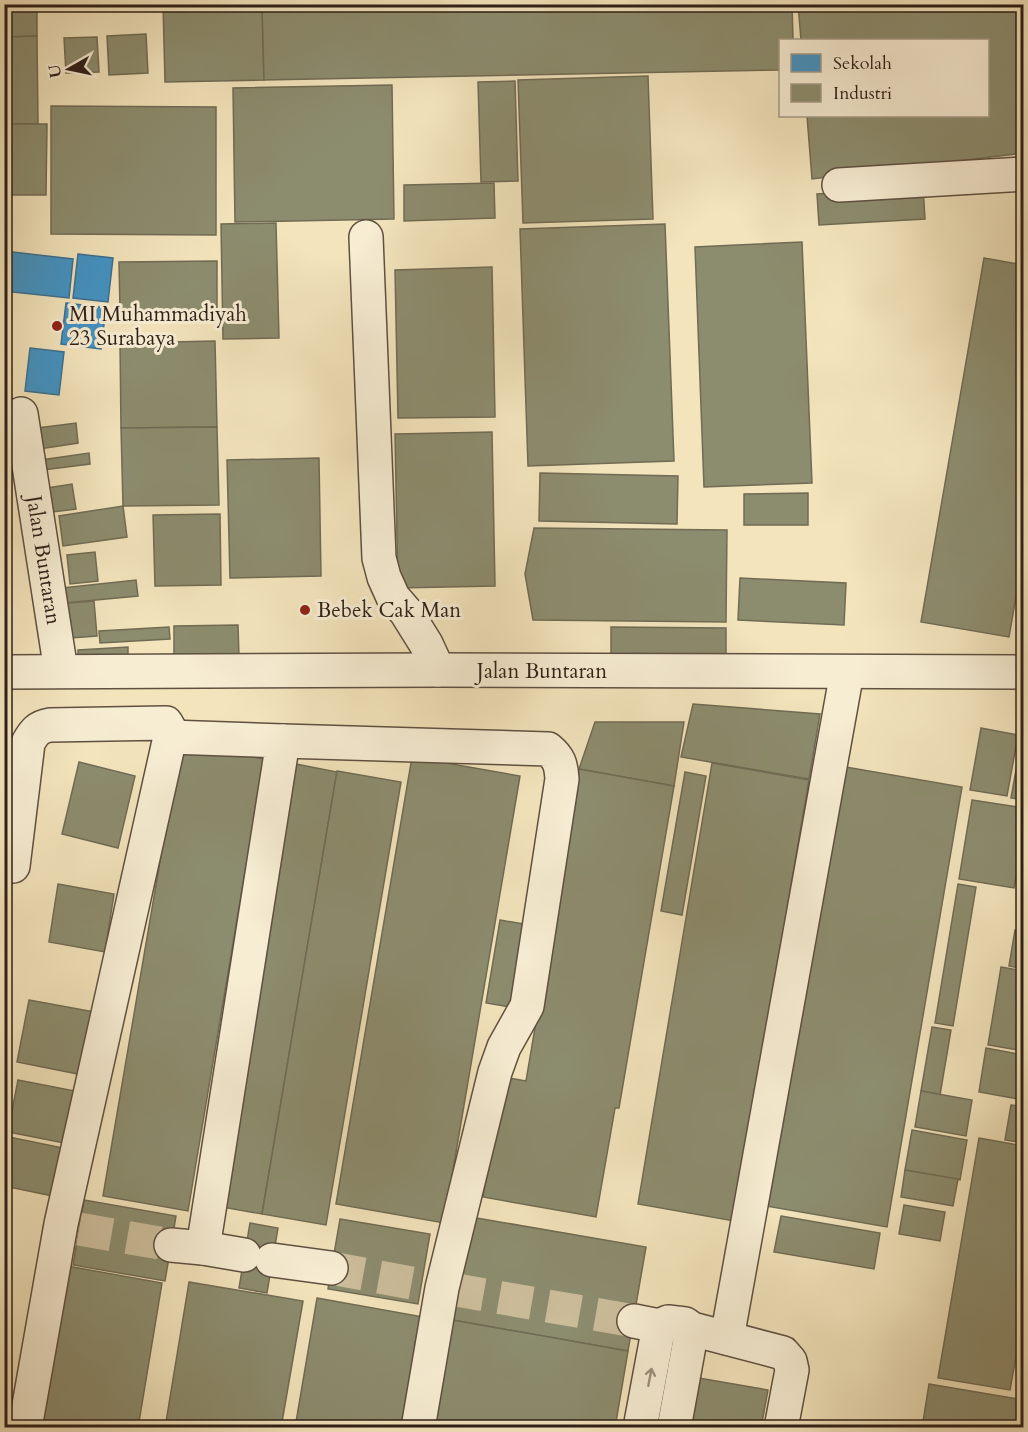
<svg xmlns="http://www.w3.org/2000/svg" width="1028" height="1432" viewBox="0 0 1028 1432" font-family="Cardo,serif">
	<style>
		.schools { fill: #4393c3; stroke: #3d7090; stroke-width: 1.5 }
		.industry { fill: #8c8c6e; stroke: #706b54; stroke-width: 1.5 }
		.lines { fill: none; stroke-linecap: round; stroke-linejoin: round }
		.minor-tunnel { stroke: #ccbd9b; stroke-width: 33; stroke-dasharray: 33 16; stroke-linecap: butt }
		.minor-casing { stroke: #5f5041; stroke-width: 36 }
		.minor { stroke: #f7edd3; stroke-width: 33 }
		.oneway { stroke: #9d907f }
		.poi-dot { fill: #8f2418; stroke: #f7edd3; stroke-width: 2 }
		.labels { text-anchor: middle; stroke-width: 6; stroke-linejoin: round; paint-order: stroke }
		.poi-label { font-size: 21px; fill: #2e1f18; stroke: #f7edd3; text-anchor: start }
		.street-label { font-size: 21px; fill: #2e1f18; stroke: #f7edd3 }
	</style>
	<rect width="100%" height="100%" fill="#f3e4bc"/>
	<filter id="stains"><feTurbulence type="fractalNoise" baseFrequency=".00333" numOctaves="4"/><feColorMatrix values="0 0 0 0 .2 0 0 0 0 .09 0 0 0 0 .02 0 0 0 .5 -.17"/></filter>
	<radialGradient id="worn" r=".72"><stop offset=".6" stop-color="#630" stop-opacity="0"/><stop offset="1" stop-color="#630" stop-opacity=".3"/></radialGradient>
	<!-- schools -->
	<g class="schools">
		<path d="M4,251L73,259L69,298L4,291Z"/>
		<path d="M78,254L113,258L108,302L73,298Z"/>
		<path d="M66,303L106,308L101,349L61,344Z"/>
		<path d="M30,348L64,352L59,395L25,391Z"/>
	</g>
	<!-- industry -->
	<g class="industry">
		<path d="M4,4H37V36L4,37Z"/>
		<path d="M163,4H262L264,80L165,82Z"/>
		<path d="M262,4H792L793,40H780V70L264,80Z"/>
		<path d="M798,4H1024V153L812,179L807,116H988V40H801Z"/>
		<path d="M146,34L148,73L109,75L107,36Z"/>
		<path d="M37,36L38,124H4V37Z"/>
		<path d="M97,37L99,72L66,73L64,38Z"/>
		<path d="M648,76L653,219L523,223L518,80Z"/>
		<path d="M515,81L518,181L481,182L478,82Z"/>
		<path d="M392,85L394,219L235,222L233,88Z"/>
		<path d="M51,106L216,107V235L51,234Z"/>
		<path d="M4,124H47L46,195H4Z"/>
		<path d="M494,183L495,218L404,221V185Z"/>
		<path d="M923,187L925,219L819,225L817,194Z"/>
		<path d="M276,223L279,338L223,339L221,224Z"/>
		<path d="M665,224L674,461L528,466L520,229Z"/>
		<path d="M802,242L812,483L704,487L695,247Z"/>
		<path d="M984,258L1024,265V551L1009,637L921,622Z"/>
		<path d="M217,261V310H120L119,262Z"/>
		<path d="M492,267L495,417L398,418L395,270Z"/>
		<path d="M215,341L217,427L121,428L120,343Z"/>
		<path d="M76,423L78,443L33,450L30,429Z"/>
		<path d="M217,427L219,505L123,506L121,428Z"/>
		<path d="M492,432L495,586L398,588L395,434Z"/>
		<path d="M89,453L90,464L35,471L34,461Z"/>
		<path d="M319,458L321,576L230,578L227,460Z"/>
		<path d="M540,473L678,476L677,524L539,521Z"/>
		<path d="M72,484L76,509L44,513L41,489Z"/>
		<path d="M808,493V525H744V494Z"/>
		<path d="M123,506L127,537L63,546L59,516Z"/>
		<path d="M220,514L221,585L155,586L153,515Z"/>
		<path d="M534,528L727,530L726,622L533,620L525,574Z"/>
		<path d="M95,552L98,581L70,584L67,555Z"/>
		<path d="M740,578L846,583L844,625L738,620Z"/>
		<path d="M136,580L138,596L54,604L53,589Z"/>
		<path d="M94,601L97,636L57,639L54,604Z"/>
		<path d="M238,625L239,657L174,658V626Z"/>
		<path d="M169,627L170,639L100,643L99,631Z"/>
		<path d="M611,627L726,628V664L611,663Z"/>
		<path d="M128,647V659L78,662V650Z"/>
		<path d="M693,704L820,714L809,779L681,757Z"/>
		<path d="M595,722H684L674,786L579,769Z"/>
		<path d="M981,728L1018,735L1007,796L970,790Z"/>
		<path d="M1022,737L1024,738V800L1011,798Z"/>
		<path d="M180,744L264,759L188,1211L103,1196Z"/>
		<path d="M412,757L520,776L444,1223L336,1204Z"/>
		<path d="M79,762L135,776L118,848L62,834Z"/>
		<path d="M291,763L337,772L262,1214L216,1206Z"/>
		<path d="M712,763L809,780L734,1221L638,1204Z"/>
		<path d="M840,766L962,787L887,1227L766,1206Z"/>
		<path d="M579,769L674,786L619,1108H615L596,1217L483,1197L503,1077L526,1081Z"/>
		<path d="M337,771L401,782L326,1225L262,1214Z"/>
		<path d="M685,772L706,776L682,915L661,911Z"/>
		<path d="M972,800L1024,808V833L1014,888L959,879Z"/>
		<path d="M58,884L114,894L105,952L49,942Z"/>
		<path d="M958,884L976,887L953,1026L935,1023Z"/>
		<path d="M500,920L530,925L516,1008L486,1003Z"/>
		<path d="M1015,930L1024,931V969L1009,966Z"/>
		<path d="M1001,967L1024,971V1051L988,1045Z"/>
		<path d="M29,1000L95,1012L83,1075L17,1062Z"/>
		<path d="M932,1027L951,1030L940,1095L921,1091Z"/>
		<path d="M986,1048L1024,1055V1100L979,1092Z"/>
		<path d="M18,1080L80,1092L70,1144L8,1132Z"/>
		<path d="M921,1091L972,1100L966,1136L915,1127Z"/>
		<path d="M1011,1105L1024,1107V1143L1005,1140Z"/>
		<path d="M912,1130L967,1140L960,1180L905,1170Z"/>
		<path d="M4,1136L63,1148L53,1196L4,1186Z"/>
		<path d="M979,1138L1024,1146V1313L1010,1390L938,1378Z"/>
		<path d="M905,1170L958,1179L953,1206L901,1197Z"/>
		<path d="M84,1200L176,1216L165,1281L73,1265Z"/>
		<path d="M904,1205L945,1212L940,1241L899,1234Z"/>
		<path d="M465,1216L646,1247L628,1351L447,1319Z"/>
		<path d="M781,1216L880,1233L874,1269L774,1252Z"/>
		<path d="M340,1219L430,1234L418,1304L328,1289Z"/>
		<path d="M250,1223L278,1228L267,1293L239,1288Z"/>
		<path d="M56,1264L162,1283L138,1428H28Z"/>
		<path d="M189,1282L303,1301L281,1428H165Z"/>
		<path d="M317,1298L429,1318L411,1428H295Z"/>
		<path d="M447,1319L628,1351L615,1428H429Z"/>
		<path d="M693,1377L768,1390L761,1428H685Z"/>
		<path d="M929,1384L1024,1400V1428H922Z"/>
	</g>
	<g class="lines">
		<!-- minor-tunnel -->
		<g class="minor-tunnel">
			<path d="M79,1229L171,1245"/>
			<path d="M331,1268L422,1285"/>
			<path d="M451,1289L634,1321"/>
		</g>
		<!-- minor casing -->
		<g class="minor-casing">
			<g id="minor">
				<path d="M839,185L1024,174"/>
				<path d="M366,237L379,558L384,577L393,597L406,612L426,644L438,670"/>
				<path d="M21,414L61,671"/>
				<path d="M4,672L438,670L1024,672"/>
				<path d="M170,737L283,741L203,1248L244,1255"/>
				<path d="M283,741L548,749C559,758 561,764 562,779L527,1006L504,1047L495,1072L442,1288L418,1428"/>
				<path d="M13,866L28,743C34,732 38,727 50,725L166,723L170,730V737L61,1224L25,1428"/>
				<path d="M171,1245L203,1248"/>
				<path d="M272,1260L331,1268"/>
				<path d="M634,1321L659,1326L668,1322L685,1324L692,1329L783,1353L790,1361L792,1370L781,1428"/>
				<path d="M727,1338L847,672"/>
				<path d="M640,1428L659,1326"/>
				<path d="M674,1428L692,1329"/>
			</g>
		</g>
		<!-- minor -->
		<use href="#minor" class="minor"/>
	</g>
	<!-- one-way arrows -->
	<defs><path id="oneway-shaft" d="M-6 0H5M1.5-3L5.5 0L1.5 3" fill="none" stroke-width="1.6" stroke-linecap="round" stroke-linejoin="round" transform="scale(1.5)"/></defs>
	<use class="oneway" href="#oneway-shaft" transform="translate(650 1377) rotate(-79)"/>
	<!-- markers -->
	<g class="poi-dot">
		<circle cx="57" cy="326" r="6"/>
		<circle cx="305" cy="610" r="6"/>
	</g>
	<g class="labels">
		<!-- poi labels -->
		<g class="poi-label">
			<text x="69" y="321">MI Muhammadiyah<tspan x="69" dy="24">23 Surabaya</tspan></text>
			<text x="317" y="617">Bebek Cak Man</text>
		</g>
		<!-- street labels -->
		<g class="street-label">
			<text transform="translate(44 560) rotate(81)" y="7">Jalan Buntaran</text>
			<text x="542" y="678">Jalan Buntaran</text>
		</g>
	</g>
	<!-- margin -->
	<rect width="1028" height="1432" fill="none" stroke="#f3e4bc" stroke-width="24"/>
	<rect x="6" y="6" width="1016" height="1420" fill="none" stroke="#2e1f18" stroke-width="3"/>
	<rect x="12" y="12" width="1004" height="1408" fill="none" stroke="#2e1f18" stroke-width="1.5"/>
	<!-- legend -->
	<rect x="779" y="39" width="210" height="78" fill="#f7edd3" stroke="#a79b88" stroke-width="1.5"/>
	<rect x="791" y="54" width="30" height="18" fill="#4393c3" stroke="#a79b88" stroke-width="1.5"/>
	<text x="833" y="69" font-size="18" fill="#2e1f18">Sekolah</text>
	<rect x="791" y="84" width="30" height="18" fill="#8c8c6e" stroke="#a79b88" stroke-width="1.5"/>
	<text x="833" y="99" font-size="18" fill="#2e1f18">Industri</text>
	<!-- north arrow -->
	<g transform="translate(69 69) rotate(261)" stroke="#f7edd3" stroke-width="4.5" paint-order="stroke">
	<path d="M0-4.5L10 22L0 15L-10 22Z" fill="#2e1f18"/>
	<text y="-9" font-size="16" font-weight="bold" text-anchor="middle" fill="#2e1f18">U</text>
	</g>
	<rect width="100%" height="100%" filter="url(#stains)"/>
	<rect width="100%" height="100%" fill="url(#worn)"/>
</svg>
